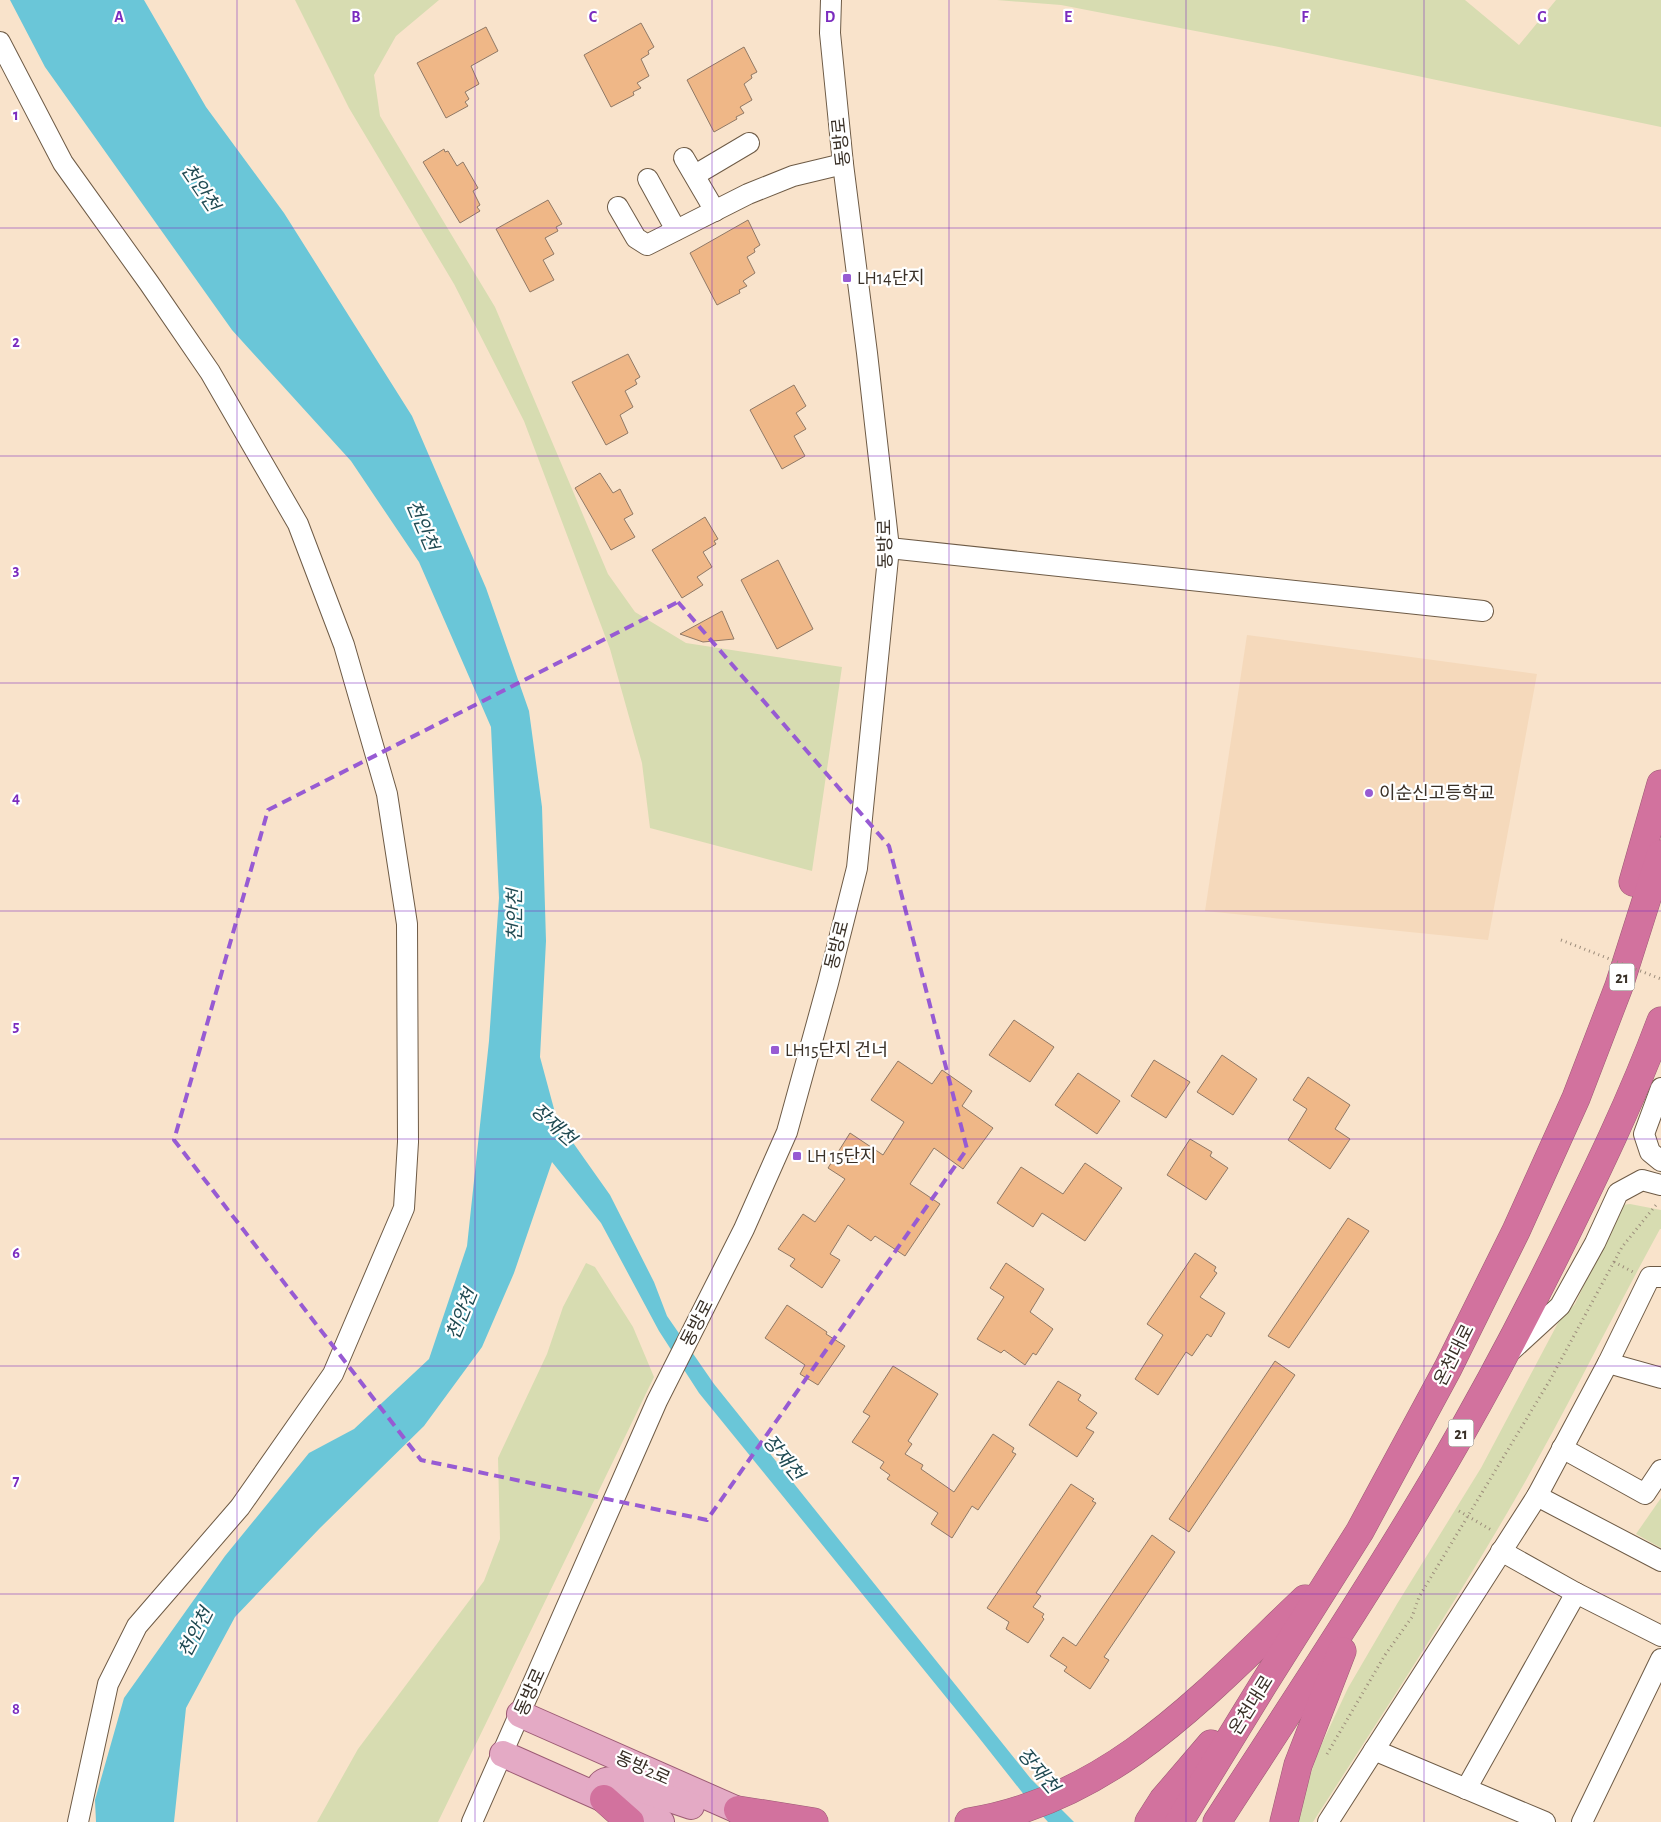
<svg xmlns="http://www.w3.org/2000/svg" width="1661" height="1822" viewBox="0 0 1661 1822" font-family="'Alegreya Sans','Noto Sans KR',sans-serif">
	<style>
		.built { fill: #f5d9bb }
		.green { fill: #d7dcb1 }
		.water { fill: #6ac6d8 }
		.building { fill: #efb787; stroke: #907966 }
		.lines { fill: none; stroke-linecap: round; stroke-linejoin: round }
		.minor-casing { stroke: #6e5b46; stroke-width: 22 }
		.major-casing { stroke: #9c5b74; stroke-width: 28 }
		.highway-casing { stroke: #9c5b74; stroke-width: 29 }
		.path { stroke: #9b8b7a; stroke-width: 3; stroke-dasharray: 1 4; stroke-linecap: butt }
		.minor { stroke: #fff; stroke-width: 20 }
		.major { stroke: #e4aac5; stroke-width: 26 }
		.highway { stroke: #d2729e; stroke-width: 28 }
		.path-bridge { stroke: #9b8b7a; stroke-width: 3; stroke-dasharray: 1 4; stroke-linecap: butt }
		.marked { fill: none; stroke: #975bd3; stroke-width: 4; stroke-dasharray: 10 6; stroke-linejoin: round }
		.grid { fill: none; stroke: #7b2cbf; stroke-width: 1; stroke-opacity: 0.55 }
		.poi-dot { fill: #975bd3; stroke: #fff; stroke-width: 2 }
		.labels { text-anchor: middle; stroke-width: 4.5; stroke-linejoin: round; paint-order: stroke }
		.shield { fill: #fff; stroke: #746e68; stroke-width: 1 }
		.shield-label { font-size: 16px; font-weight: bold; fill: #393027 }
		.street-label { font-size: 18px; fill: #393027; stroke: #fff }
		.poi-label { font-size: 18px; fill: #393027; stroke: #fff; text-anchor: start }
		.water-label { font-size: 19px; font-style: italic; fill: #204a52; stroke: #fff }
		.grid-label { font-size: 16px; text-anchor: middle; font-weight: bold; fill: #7b2cbf; stroke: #fff; stroke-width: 4.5; stroke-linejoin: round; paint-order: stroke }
	</style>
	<rect width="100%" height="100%" fill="#f9e3cb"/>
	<!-- built -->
	<path class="built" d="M1247,635L1537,674L1488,940L1205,911Z"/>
	<!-- green -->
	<g class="green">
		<path d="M295,0H439L396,36L374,75L380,116L495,307L608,574L635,612L686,643L842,667L812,871L650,828L642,763L610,649L524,421L454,284L349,108Z"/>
		<path d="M997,0H1465L1519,45L1556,0H1661V127L1279,47L1061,5Z"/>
		<path d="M1630,1204L1661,1210V1229H1660C1614,1313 1572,1399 1525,1482C1459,1598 1385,1710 1313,1822H1295L1318,1752L1348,1688L1397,1604L1481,1468L1559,1321L1575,1304L1622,1205Z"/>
		<path d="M586,1263L595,1267L633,1327L654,1377L438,1822H317L358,1749L484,1581L500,1539L498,1458L547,1354L563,1307Z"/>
		<path d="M1661,1498V1548L1636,1534Z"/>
	</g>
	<!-- water -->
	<path class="water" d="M10,0H144L206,107L284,213L412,416L486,588L529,711L542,807L546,941L540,1057L557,1120L610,1195L654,1282L667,1316L714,1384L1031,1779L1074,1822H1048L1025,1796L976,1734L699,1393L659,1331L601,1223L552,1162L514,1273L482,1347L424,1426L320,1528L235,1617L186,1708L174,1822H96L95,1800L124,1698L225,1556L309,1453L354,1429L429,1359L467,1246L489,1041L499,898L491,727L419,562L351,461L232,330L45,67Z"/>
	<!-- building -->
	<g class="building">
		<path d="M641,23L654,47L648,51L649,54L641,59L649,76L637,83L641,88L633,92L634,95L611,107L584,55Z"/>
		<path d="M486,27L498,51L471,66L479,84L465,92L469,99L465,102L468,106L446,118L417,63Z"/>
		<path d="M744,47L757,72L751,75L752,78L744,84L752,100L740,107L744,113L736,117L737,119L714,132L687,80Z"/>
		<path d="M444,149L445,152L448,151L457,166L463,162L478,188L473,191L480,205L477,207L480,211L460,223L423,162Z"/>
		<path d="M548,200L562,224L556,227L558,231L545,238L554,254L543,260L554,280L530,292L496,229Z"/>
		<path d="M748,220L760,245L754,249L755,252L747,257L755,273L743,281L747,286L739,290L740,293L717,305L690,253Z"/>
		<path d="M628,354L640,377L635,380L637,384L625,391L633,407L620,415L628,433L606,445L572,382Z"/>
		<path d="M794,385L806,406L796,413L806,429L794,436L805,456L782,469L750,410Z"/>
		<path d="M600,473L613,493L620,489L633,514L624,519L635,537L611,550L575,488Z"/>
		<path d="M705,517L718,539L714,541L716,544L703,552L712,567L697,577L703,585L682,598L652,550Z"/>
		<path d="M778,560L813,629L777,649L741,580Z"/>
		<path d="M722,611L734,639L703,642L680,634Z"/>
		<path d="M1014,1020L1054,1047L1030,1082L989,1055Z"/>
		<path d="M1222,1055L1257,1079L1233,1115L1197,1092Z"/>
		<path d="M1154,1060L1190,1082L1166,1118L1131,1096Z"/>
		<path d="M898,1061L932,1084L942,1070L972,1091L962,1106L993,1128L963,1169L934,1148L910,1184L940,1204L905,1256L875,1236L871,1241L848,1225L830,1254L840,1260L822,1288L790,1266L795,1259L778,1249L803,1214L815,1222L845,1179L828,1168L850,1133L883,1155L904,1122L871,1100Z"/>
		<path d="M1078,1073L1120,1101L1097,1134L1055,1105Z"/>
		<path d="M1308,1077L1350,1105L1335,1129L1350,1139L1330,1169L1288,1140L1307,1109L1293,1100Z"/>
		<path d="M1190,1139L1212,1152L1210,1156L1228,1168L1206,1200L1167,1175Z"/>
		<path d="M1085,1163L1122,1188L1085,1241L1042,1213L1033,1227L997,1203L1021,1167L1063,1194Z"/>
		<path d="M1348,1218L1369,1231L1289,1348L1268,1336Z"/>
		<path d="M1195,1253L1216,1267L1214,1271L1217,1273L1200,1297L1225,1313L1211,1337L1207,1334L1192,1356L1186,1352L1158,1395L1135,1379L1163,1335L1147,1324Z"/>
		<path d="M1006,1263L1044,1289L1030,1312L1053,1329L1036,1355L1033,1353L1025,1365L1004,1350L1001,1353L977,1339L1004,1297L990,1288Z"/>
		<path d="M787,1305L827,1332L826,1334L845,1346L818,1385L800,1374L805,1365L765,1338Z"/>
		<path d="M1275,1361L1295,1375L1189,1532L1169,1519Z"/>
		<path d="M893,1366L938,1394L908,1441L912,1444L905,1454L923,1465L921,1469L954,1492L993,1434L1014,1448L1012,1452L1016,1454L978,1510L972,1506L952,1538L931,1524L938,1513L887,1479L890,1475L880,1468L884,1462L852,1442L870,1416L863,1412Z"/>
		<path d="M1058,1381L1081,1395L1078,1400L1097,1413L1086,1428L1094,1432L1077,1457L1029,1425Z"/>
		<path d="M1071,1484L1094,1499L1092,1501L1096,1503L1036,1593L1041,1596L1033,1607L1044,1614L1042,1617L1044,1619L1028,1643L1006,1629L1009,1622L987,1608Z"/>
		<path d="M1152,1535L1175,1552L1104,1657L1109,1660L1090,1689L1064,1671L1067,1667L1050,1656L1063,1637L1076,1646Z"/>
	</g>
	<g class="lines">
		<!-- minor casing -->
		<g class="minor-casing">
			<g id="minor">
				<path d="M0,42L63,163L149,283L210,372L298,524L344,645L387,794L407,924L408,1142L404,1208L333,1374L240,1507L137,1626L108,1684L78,1822"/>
				<path d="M684,158L715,211"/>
				<path d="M695,175L749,143"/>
				<path d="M648,179L676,230"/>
				<path d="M618,207L636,238L647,245L748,194L793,176L843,164"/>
				<path d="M889,548L1483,611"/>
				<path d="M1661,1088L1644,1134L1650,1152L1661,1161"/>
				<path d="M1512,1350L1560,1306L1595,1243L1618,1193L1642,1180L1661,1185"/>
				<path d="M1608,1363L1661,1378"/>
				<path d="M1562,1448L1645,1494L1661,1470"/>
				<path d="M1537,1496L1661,1561"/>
				<path d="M1501,1551L1576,1593L1661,1636"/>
				<path d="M1374,1750L1545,1822"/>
				<path d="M1466,1789L1576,1593"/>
				<path d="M472,1822L657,1401L744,1229L787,1132L828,983L857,868L889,548L867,353L843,164L830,33L831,0"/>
				<path d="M1328,1822L1537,1496L1608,1363L1650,1277H1661"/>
				<path d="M1582,1822L1661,1659"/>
			</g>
		</g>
		<!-- major casing -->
		<g class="major-casing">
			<g id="major">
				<path d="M520,1714L758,1819"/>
				<path d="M503,1754L604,1799L661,1822"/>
				<path d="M604,1799C594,1788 601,1779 614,1780L691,1806"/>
			</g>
		</g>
		<!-- highway casing -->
		<g class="highway-casing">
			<g id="highway">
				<path d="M1633,882L1661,784"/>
				<path d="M604,1799L630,1822"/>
				<path d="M738,1810L814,1822"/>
				<path d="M969,1822C1111,1800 1206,1693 1305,1599"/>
				<path d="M1149,1822L1163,1800L1211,1744"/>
				<path d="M1179,1822L1263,1685L1360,1531L1448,1368L1516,1231L1576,1098L1619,986L1661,854"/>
				<path d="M1217,1822C1294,1703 1372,1586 1444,1463C1485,1393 1523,1321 1559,1248C1596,1173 1632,1099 1661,1021"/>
				<path d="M1284,1822L1298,1765L1342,1651"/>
			</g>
		</g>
		<!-- path -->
		<g class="path">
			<path d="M1614,1262L1633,1272"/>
			<path d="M1459,1511L1493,1531"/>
			<path d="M1327,1754L1385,1655L1412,1617L1419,1597L1550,1380L1622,1247L1656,1205"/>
		</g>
		<!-- minor -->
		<use href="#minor" class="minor"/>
		<!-- major -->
		<use href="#major" class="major"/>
		<!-- highway -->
		<use href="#highway" class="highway"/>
		<!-- path-bridge -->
		<path class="path-bridge" d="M1561,940L1661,979"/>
	</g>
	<!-- marked area -->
	<path class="marked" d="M678,602L889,846L967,1149L707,1520L421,1460L174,1140L268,810Z"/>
	<!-- grid -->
	<path class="grid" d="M237,0V1822M475,0V1822M712,0V1822M949,0V1822M1186,0V1822M1424,0V1822M0,228H1661M0,456H1661M0,683H1661M0,911H1661M0,1139H1661M0,1366H1661M0,1594H1661"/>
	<!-- markers -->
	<g class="poi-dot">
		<rect x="842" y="273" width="10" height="10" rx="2.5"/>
		<circle cx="1369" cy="793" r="5"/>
		<rect x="770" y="1045" width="10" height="10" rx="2.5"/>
		<rect x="792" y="1151" width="10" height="10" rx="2.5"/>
	</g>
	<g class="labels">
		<!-- shield labels -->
		<g class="shield">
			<rect x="1609.5" y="963.5" width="25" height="27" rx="4"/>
			<rect x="1448.5" y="1419.5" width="25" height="27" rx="4"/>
		</g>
		<g class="shield-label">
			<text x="1622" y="983">21</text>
			<text x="1461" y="1439">21</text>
		</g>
		<!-- street labels -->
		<g class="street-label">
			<text transform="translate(841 142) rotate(-96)" y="6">동방로</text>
			<text transform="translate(885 544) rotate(-91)" y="6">동방로</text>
			<text transform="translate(837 945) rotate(-76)" y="6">동방로</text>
			<text transform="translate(697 1323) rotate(-63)" y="6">동방로</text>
			<text transform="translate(1454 1355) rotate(-63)" y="6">온천대로</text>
			<text transform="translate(530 1692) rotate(-66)" y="6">동방로</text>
			<text transform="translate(1251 1705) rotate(-58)" y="6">온천대로</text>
			<text transform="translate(643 1768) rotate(24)" y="6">동방2로</text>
		</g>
		<!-- poi labels -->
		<g class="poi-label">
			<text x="857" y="284">LH14단지</text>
			<text x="1379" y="799">이순신고등학교</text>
			<text x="785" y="1056">LH15단지 건너</text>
			<text x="807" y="1162">LH 15단지</text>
		</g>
		<!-- water labels -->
		<g class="water-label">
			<text transform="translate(201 187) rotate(56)" y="7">천안천</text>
			<text transform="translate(423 525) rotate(67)" y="7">천안천</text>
			<text transform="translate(514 915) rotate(-90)" y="7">천안천</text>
			<text transform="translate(554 1124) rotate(42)" y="7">장재천</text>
			<text transform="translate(461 1314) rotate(-68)" y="7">천안천</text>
			<text transform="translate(784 1457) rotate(51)" y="7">장재천</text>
			<text transform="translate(195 1632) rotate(-63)" y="7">천안천</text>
			<text transform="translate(1039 1770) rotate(50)" y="7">장재천</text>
		</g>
	</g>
	<g class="grid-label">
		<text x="119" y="22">A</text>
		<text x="356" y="22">B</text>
		<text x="593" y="22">C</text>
		<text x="830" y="22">D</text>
		<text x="1068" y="22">E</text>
		<text x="1305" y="22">F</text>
		<text x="1542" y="22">G</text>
		<text x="16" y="120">1</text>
		<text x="16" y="347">2</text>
		<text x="16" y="575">3</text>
		<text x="16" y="803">4</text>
		<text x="16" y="1031">5</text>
		<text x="16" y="1258">6</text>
		<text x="16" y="1486">7</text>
		<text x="16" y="1714">8</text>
	</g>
</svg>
